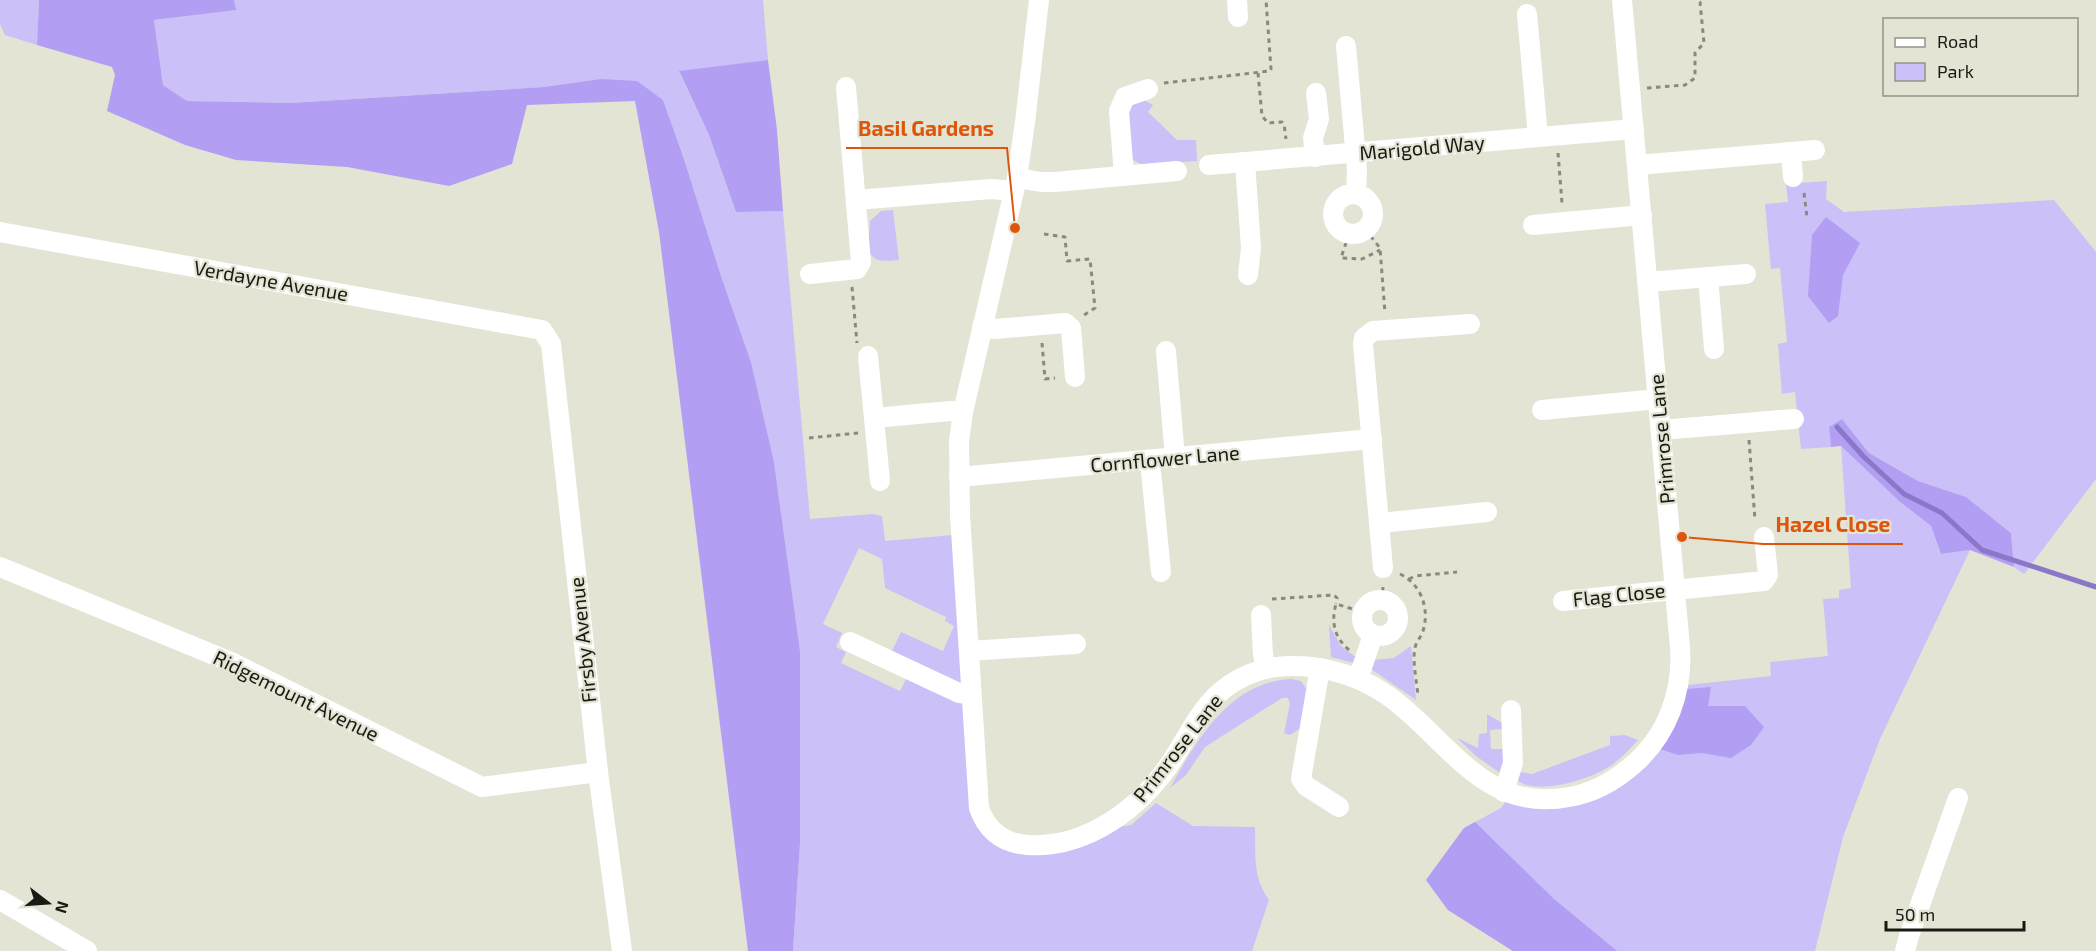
<svg xmlns="http://www.w3.org/2000/svg" width="2096" height="951" viewBox="0 0 2096 951" font-family="'Exo 2',sans-serif">
	<style>
		.green { fill: #cbc0f8 }
		.forest { fill: #b29ef3 }
		.lines { fill: none; stroke-linecap: round; stroke-linejoin: round }
		.stream { stroke: #8b76c8; stroke-width: 5 }
		.path { stroke: #89897e; stroke-width: 3; stroke-dasharray: 4.5 4.5; stroke-linecap: butt }
		.minor { stroke: #fff; stroke-width: 20 }
		.labels { text-anchor: middle; stroke-width: 4.5; stroke-linejoin: round; paint-order: stroke }
		.street-label { font-size: 20px; fill: #1a1a15; stroke: #e4e4d4 }
		.leader { fill: none; stroke: #de560c; stroke-width: 2 }
		.callout-dot { fill: #de560c; stroke: #e4e4d4; stroke-width: 2 }
		.callout-label { font-size: 21px; text-anchor: middle; font-weight: bold; fill: #de560c; stroke: #e4e4d4; stroke-width: 4.5; stroke-linejoin: round; paint-order: stroke }
	</style>
	<rect width="100%" height="100%" fill="#e4e4d4"/>
	<!-- green -->
	<g class="green">
		<path d="M0,0H39L37,45L5,35L0,24Z"/>
		<path d="M234,0H763L768,60L679,72L709,135L736,212L783,211L810,519L872,514L882,516L885,541L953,535L963,687L891,653L901,632L943,651L954,626L945,621L946,617L885,588L882,559L859,548L823,624L842,633L836,647L846,652L841,663L900,691L907,677L962,702L964,705L970,801L1000,846L1131,825L1156,803L1193,826L1255,827C1256,856 1252,875 1269,900L1252,951H793L800,843V651L774,462L751,362L721,276L684,159L663,100L600,79L544,87L291,103L187,101L163,85L154,20L235,10Z"/>
		<path d="M1144,100L1153,105L1148,112L1177,140H1196L1197,161L1142,165L1132,159L1127,107Z"/>
		<path d="M1827,181L1826,199L1844,212L2054,200L2096,252V479L2024,574L2014,567L2011,533L1966,497L1918,481L1869,453L1842,419L1829,427L1831,447L1801,449L1795,392L1782,394L1778,344L1787,342L1780,268L1771,269L1765,204L1788,202L1786,184Z"/>
		<path d="M893,210L899,260C878,262 870,262 865,240L869,236L870,221L881,211Z"/>
		<path d="M1841,446L1899,501L1931,526L1941,554L1970,550L1880,739L1843,837L1815,951H1513L1448,910L1426,880L1464,828L1501,808L1507,800L1581,802L1679,716L1688,685L1771,676L1770,662L1828,656L1823,599L1839,598V590L1851,588Z"/>
		<path d="M1329,625L1341,646L1357,658L1354,663L1331,657Z"/>
		<path d="M1411,646L1416,700L1371,669L1372,660L1394,658Z"/>
		<path d="M1292,679L1301,681L1307,690L1301,728L1290,735L1284,733L1290,704L1288,698H1282L1205,747L1186,775L1170,788C1197,740 1230,681 1292,679Z"/>
		<path d="M1487,714L1502,723L1503,729L1490,730L1491,749H1505V766L1500,773L1476,756L1457,738L1478,748L1479,734L1487,733Z"/>
		<path d="M1625,735L1638,740C1629,750 1619,761 1607,768C1588,780 1536,796 1517,780L1520,772L1532,774L1610,745V736Z"/>
	</g>
	<!-- forest -->
	<g class="forest">
		<path d="M39,0H234L236,10L154,20L163,85L187,101L291,103L544,87L600,79L637,81L663,100L684,159L721,276L751,362L774,462L800,651V843L793,951H748L659,232L635,101L527,105L512,164L449,186L347,167L236,160L185,145L107,111L115,75L112,67L37,45Z"/>
		<path d="M768,60L777,130L783,211L736,212L709,135L679,71Z"/>
		<path d="M1826,217L1860,243L1843,275L1838,316L1829,323L1808,296L1812,235Z"/>
		<path d="M1842,419L1869,453L1918,481L1966,497L2011,533L2014,567L1970,550L1941,554L1931,526L1899,501L1841,446L1831,447L1829,427Z"/>
		<path d="M1711,687L1708,706H1745L1764,727L1751,745L1731,758L1702,753L1678,755L1660,749L1687,689Z"/>
		<path d="M1475,822L1554,899L1617,951H1513L1448,910L1426,880L1464,828Z"/>
	</g>
	<g class="lines">
		<!-- stream -->
		<path class="stream" d="M1837,427L1864,457L1904,494L1942,513L1982,550L2096,587"/>
		<!-- path -->
		<g class="path">
			<path d="M1258,73L1262,116L1268,123L1282,122L1284,124L1286,139"/>
			<path d="M1164,83L1270,71L1271,69L1266,0"/>
			<path d="M1647,88L1685,85L1695,78V53L1704,43L1700,2L1698,0"/>
			<path d="M1558,153L1562,203"/>
			<path d="M1804,193L1807,217"/>
			<path d="M1365,229L1380,248L1385,313"/>
			<path d="M1044,234L1065,237L1067,261L1090,259L1095,308L1084,315"/>
			<path d="M1349,234L1341,258L1362,259L1380,250"/>
			<path d="M852,287L857,343"/>
			<path d="M1042,343L1045,379L1055,378"/>
			<path d="M809,438L858,433"/>
			<path d="M1749,440L1755,520"/>
			<path d="M1400,574C1421,584 1430,609 1423,631C1421,637 1416,642 1415,648C1412,660 1417,683 1418,696"/>
			<path d="M1409,579L1415,576L1457,572"/>
			<path d="M1272,599L1334,595L1337,598L1336,604"/>
			<path d="M1382,600L1383,587"/>
			<path d="M1349,650C1334,637 1331,622 1336,604L1363,612"/>
		</g>
		<!-- minor -->
		<g class="minor">
			<path d="M1039,0L1025,122L1017,178L963,412L959,441L960,515L979,808C987,831 1003,843 1027,845C1087,849 1142,807 1173,759C1187,737 1199,712 1218,694C1233,680 1256,669 1276,667C1315,663 1355,673 1387,695C1447,737 1483,814 1569,797C1593,793 1616,780 1634,764C1668,734 1683,691 1680,647L1622,0"/>
			<path d="M1237,0L1238,17"/>
			<path d="M1527,14L1538,137"/>
			<path d="M1346,46L1357,170L1356,194"/>
			<path d="M1791,153L1793,177"/>
			<path d="M1315,157L1313,138L1319,119L1316,93"/>
			<path d="M1245,162L1251,248L1248,275"/>
			<path d="M1209,165L1634,129"/>
			<path d="M1637,165L1815,150"/>
			<path d="M1124,175L1119,111L1125,97L1148,89"/>
			<path d="M1017,178L1041,182H1055L1177,171"/>
			<circle cx="1353" cy="214" r="20"/>
			<path d="M856,200L991,189L1014,191"/>
			<path d="M1533,225L1642,215"/>
			<path d="M0,232L542,330L551,344L598,772L622,951"/>
			<path d="M810,274L857,269L861,262L846,87"/>
			<path d="M1708,277L1714,349"/>
			<path d="M1648,282L1746,274"/>
			<path d="M982,327L995,329L1065,323L1071,328L1075,377"/>
			<path d="M1166,351L1175,458"/>
			<path d="M868,356L880,481"/>
			<path d="M1542,410L1658,399"/>
			<path d="M874,418L950,411L963,412"/>
			<path d="M1661,430L1794,419"/>
			<path d="M1150,461L1161,572"/>
			<path d="M959,477L1372,439"/>
			<path d="M1380,523L1487,512"/>
			<path d="M0,567L231,662L482,787L598,772"/>
			<path d="M1383,568L1363,344L1364,338L1373,331L1470,324"/>
			<circle cx="1380" cy="618" r="18"/>
			<path d="M1563,601L1764,581L1768,575L1764,537"/>
			<path d="M1261,615L1263,655L1266,669"/>
			<path d="M850,642L959,693L971,695"/>
			<path d="M969,651L1076,644"/>
			<path d="M1320,668L1301,779L1306,786L1339,807"/>
			<path d="M1358,679L1373,635"/>
			<path d="M1504,792L1513,763L1511,710"/>
			<path d="M0,900L87,951"/>
			<path d="M1905,951L1909,936L1958,798"/>
		</g>
	</g>
	<g class="labels">
		<!-- street labels -->
		<g class="street-label">
			<text transform="translate(1422 148) rotate(-5)" y="7">Marigold Way</text>
			<text transform="translate(271 281) rotate(10)" y="7">Verdayne Avenue</text>
			<text transform="translate(1662 439) rotate(-95)" y="7">Primrose Lane</text>
			<text transform="translate(1165 459) rotate(-5)" y="7">Cornflower Lane</text>
			<text transform="translate(1619 595) rotate(-6)" y="7">Flag Close</text>
			<text transform="translate(583 640) rotate(-96)" y="7">Firsby Avenue</text>
			<text transform="translate(296 696) rotate(26)" y="7">Ridgemount Avenue</text>
			<text transform="translate(1178 748) rotate(-52)" y="7">Primrose Lane</text>
		</g>
	</g>
	<!-- callouts -->
	<path class="leader" d="M1015 228L1007 148H846M1682 537L1763 544H1903"/>
	<g class="callout-dot">
		<circle cx="1015" cy="228" r="6"/>
		<circle cx="1682" cy="537" r="6"/>
	</g>
	<g class="callout-label">
		<text x="926" y="136">Basil Gardens</text>
		<text x="1833" y="532">Hazel Close</text>
	</g>
	<!-- legend -->
	<rect x="1883" y="18" width="195" height="78" fill="#e4e4d4" stroke="#939388" stroke-width="1.5"/>
	<rect x="1895" y="38" width="30" height="9" fill="#ffffff" stroke="#939388" stroke-width="1.5"/>
	<text x="1937" y="48" font-size="18" fill="#1a1a15">Road</text>
	<rect x="1895" y="63" width="30" height="18" fill="#cbc0f8" stroke="#939388" stroke-width="1.5"/>
	<text x="1937" y="78" font-size="18" fill="#1a1a15">Park</text>
	<!-- north arrow -->
	<g transform="translate(48 903) rotate(107)" stroke="#e4e4d4" stroke-width="4.5" paint-order="stroke">
	<path d="M0-4.5L10 22L0 15L-10 22Z" fill="#1a1a15"/>
	<text y="-9" font-size="16" font-weight="bold" text-anchor="middle" fill="#1a1a15">N</text>
	</g>
	<!-- scale -->
	<path d="M1886 921v9h138v-9" fill="none" stroke="#1a1a15" stroke-width="3"/>
	<text x="1895" y="921" font-size="18" fill="#1a1a15" stroke="#e4e4d4" stroke-width="4.5" paint-order="stroke">50 m</text>
</svg>
